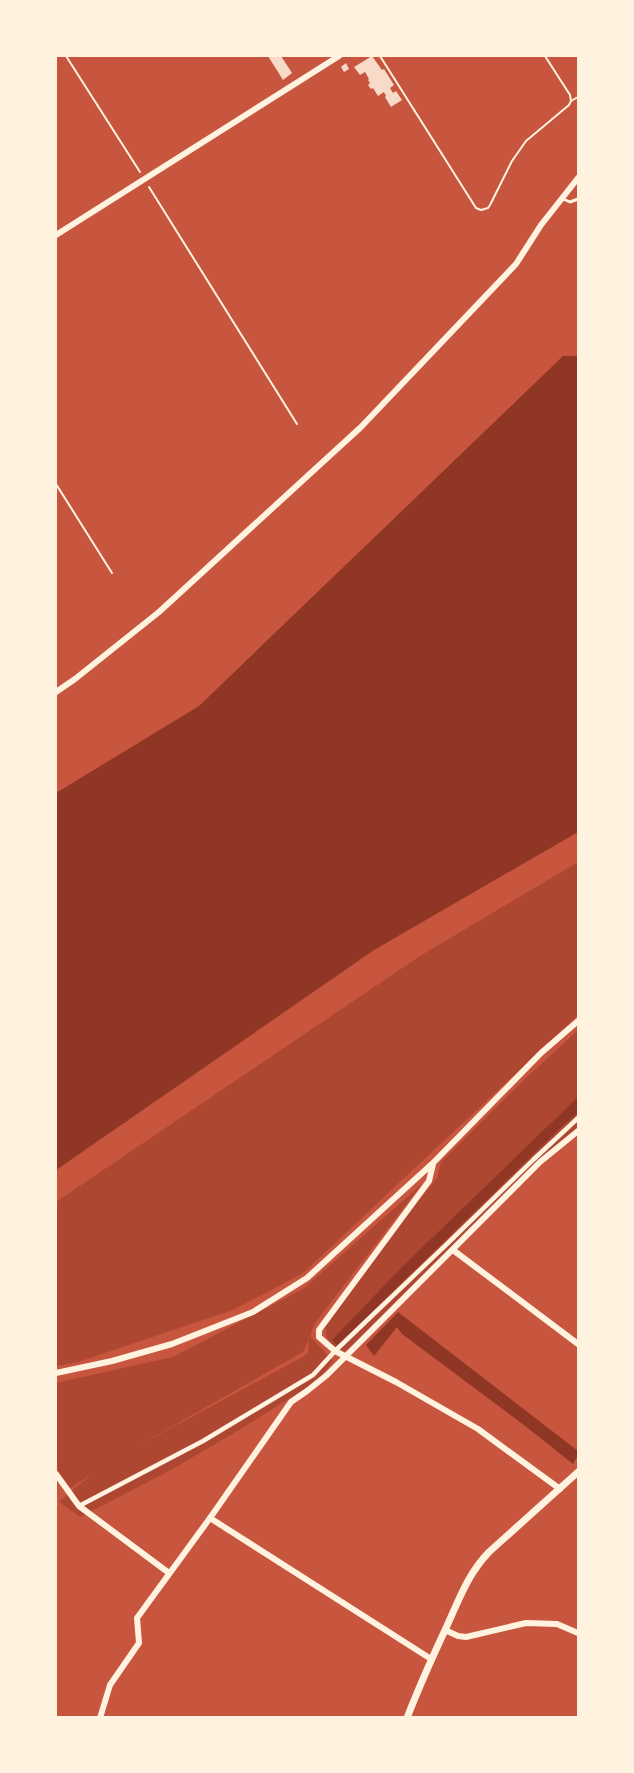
<svg xmlns="http://www.w3.org/2000/svg" width="634" height="1773" viewBox="0 0 634 1773" font-family="Mulish,sans-serif">
	<style>
		.green { fill: #ae4732; fill-rule: evenodd }
		.water { fill: #8f3625 }
		.building { fill: #f7dbc8 }
		.lines { fill: none; stroke-linecap: round; stroke-linejoin: round }
		.path { stroke: #fff3e0; stroke-width: 2 }
		.service { stroke: #fff3e0; stroke-width: 3 }
		.pedestrian { stroke: #fff3e0; stroke-width: 4.5 }
		.minor { stroke: #fff3e0; stroke-width: 6 }
		.tertiary { stroke: #fff3e0; stroke-width: 7 }
	</style>
	<rect width="100%" height="100%" fill="#c8553d"/>
	<!-- green -->
	<g class="green">
		<path d="M578,862V1015L303,1273L233,1310L78,1362L56,1366V1202L420,956Z"/>
		<path d="M578,1030V1129L435,1264L346,1351C333,1349 325,1340 325,1327L409,1212L437,1178L441,1162L525,1079Z"/>
		<path d="M421,1185L315,1323L310,1336L333,1361L317,1381L234,1433L169,1471L80,1517L59,1502L93,1473L69,1489L56,1472V1383L173,1357L303,1289ZM309,1339L308,1354L136,1447L303,1352Z"/>
	</g>
	<!-- water -->
	<g class="water">
		<path d="M563,356H578V832L374,950L56,1170V793L199,706Z"/>
		<path d="M578,1097V1112L558,1130L337,1346L332,1340L403,1266Z"/>
		<path d="M398,1312L578,1451V1455L573,1464L524,1425L402,1334L397,1327L374,1356L366,1345Z"/>
	</g>
	<!-- building -->
	<g class="building">
		<path d="M268,56H281L292,73L283,80Z"/>
		<path d="M372,56L382,70L384,69L394,85L390,88L393,93L396,91L402,100L391,107L385,97L386,96L384,92L378,96L373,88L371,89L368,85L370,83L368,80L369,79L365,72L360,75L354,67Z"/>
		<path d="M346,63L349,69L344,72L341,67Z"/>
	</g>
	<g class="lines">
		<!-- path -->
		<g class="path">
			<path d="M66,56L140,172"/>
			<path d="M380,56L476,208L481,210L488,208L490,205L512,161L526,141L569,105L571,101L570,95L545,56"/>
			<path d="M571,101L578,97"/>
			<path d="M149,187L297,424"/>
			<path d="M56,484L112,573"/>
		</g>
		<!-- service -->
		<path class="service" d="M561,198L570,202L578,199"/>
		<!-- pedestrian -->
		<path class="pedestrian" d="M79,1506L203,1441L313,1375L335,1351L448,1243L533,1160L578,1118"/>
		<!-- minor -->
		<g class="minor">
			<path d="M56,235L339,56"/>
			<path d="M56,692L75,679L159,612L361,427L516,264L541,225L578,178"/>
			<path d="M433,1164L429,1181L319,1330V1337L335,1351L396,1382L478,1429L560,1489"/>
			<path d="M453,1250L578,1344"/>
			<path d="M56,1373L112,1361L172,1344L253,1312L307,1278L433,1163L541,1053L578,1021"/>
			<path d="M56,1474L79,1506L169,1573"/>
			<path d="M210,1518L431,1659"/>
			<path d="M445,1630L458,1636L466,1637L526,1623L557,1624L578,1633"/>
			<path d="M100,1718L110,1685L139,1643L137,1618L210,1518L291,1402L307,1391L327,1375L540,1162L578,1131"/>
		</g>
		<!-- tertiary -->
		<path class="tertiary" d="M407,1718C419,1687 432,1658 446,1628C459,1600 467,1575 489,1552L578,1472"/>
	</g>
	<!-- border -->
	<rect width="634" height="1773" fill="none" stroke="#fff3e0" stroke-width="114"/>
</svg>
